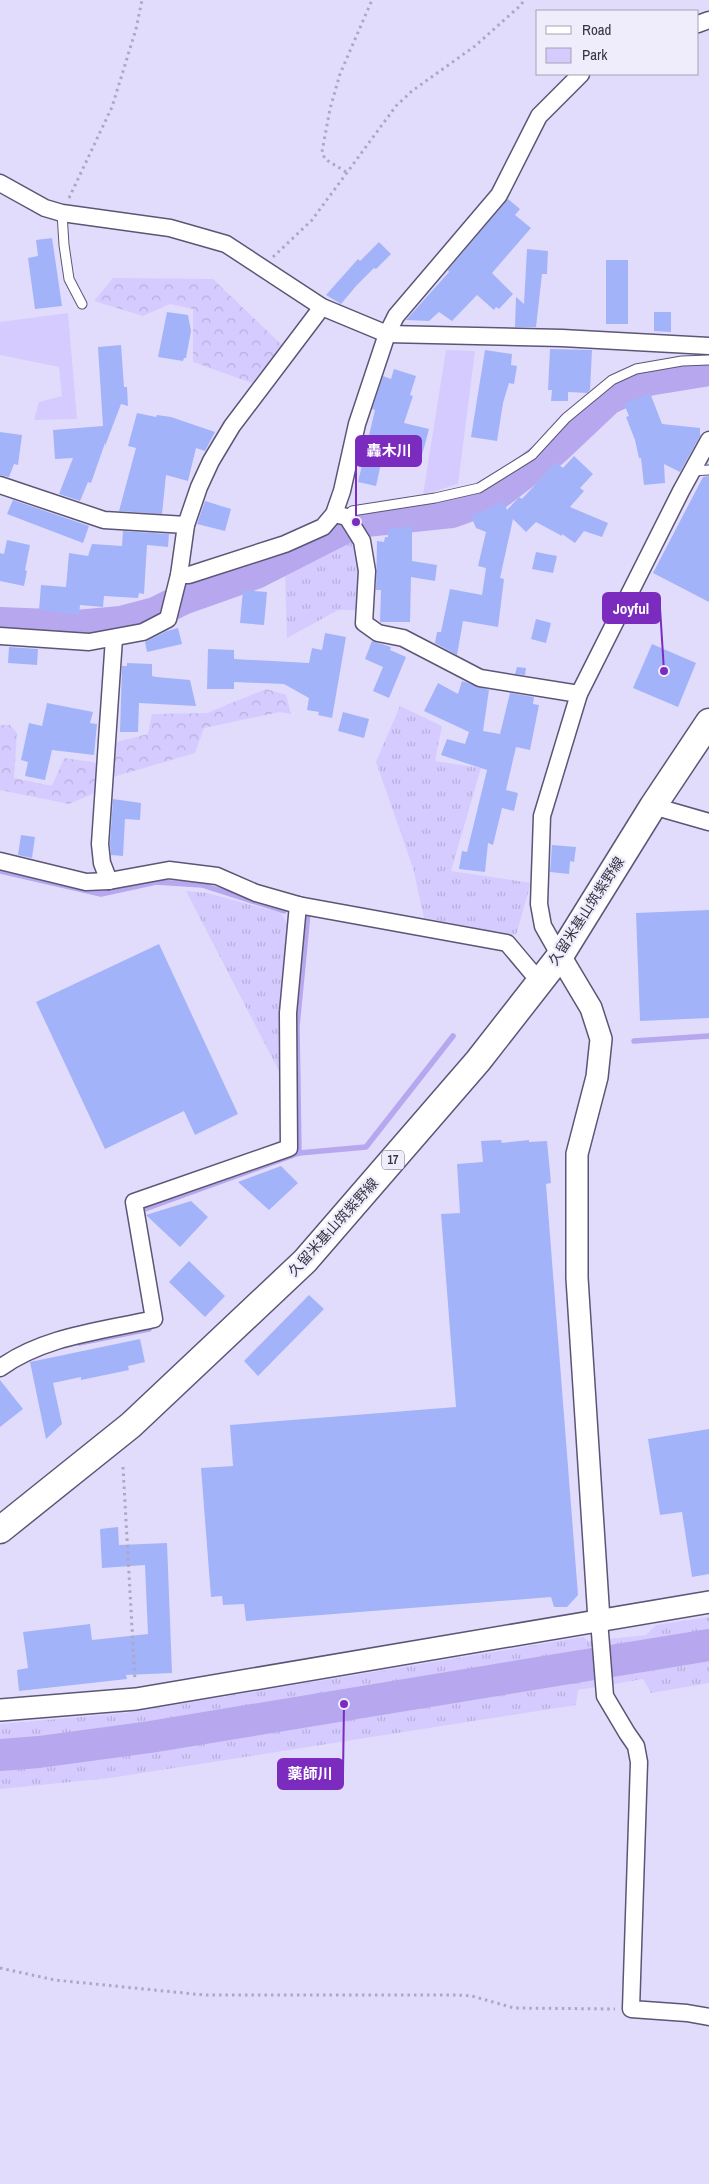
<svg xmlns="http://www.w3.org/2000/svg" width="709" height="2184" viewBox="0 0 709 2184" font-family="'Archivo Narrow','Noto Sans JP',sans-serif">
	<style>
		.grass { fill: url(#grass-tufts) }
		.forest { fill: url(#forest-crowns) }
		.green { fill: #d5cbfe }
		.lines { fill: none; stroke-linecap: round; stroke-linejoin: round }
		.stream { stroke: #b6a7ee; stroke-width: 5.5 }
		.river { stroke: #b6a7ee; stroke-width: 32 }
		.building { fill: #a3b3f9 }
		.service-casing { stroke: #5c5576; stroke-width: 11 }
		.minor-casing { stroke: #5c5576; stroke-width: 19 }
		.tertiary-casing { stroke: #5c5576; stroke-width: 24 }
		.primary-casing { stroke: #5c5576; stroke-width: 29 }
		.path { stroke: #aca7c2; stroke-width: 3; stroke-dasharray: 2.5 4; stroke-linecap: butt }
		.service { stroke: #fff; stroke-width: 9 }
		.minor { stroke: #fff; stroke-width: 16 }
		.tertiary { stroke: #fff; stroke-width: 21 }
		.primary { stroke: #fff; stroke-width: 26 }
		.labels { text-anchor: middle; stroke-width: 4.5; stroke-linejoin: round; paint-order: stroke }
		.shield { fill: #efecfc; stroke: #6e6a7a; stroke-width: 1 }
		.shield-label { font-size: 12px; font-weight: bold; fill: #363342 }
		.street-label { font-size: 14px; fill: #363342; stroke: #efecfc }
		.leader { fill: none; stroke: #7b2cbf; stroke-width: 2 }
		.callout-dot { fill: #7b2cbf; stroke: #efecfc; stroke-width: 2 }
		.callout { fill: #7b2cbf; stroke: #7b2cbf; stroke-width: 2 }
		.callout-label { font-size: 15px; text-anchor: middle; font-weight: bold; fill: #fff }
	</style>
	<defs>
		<pattern id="grass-tufts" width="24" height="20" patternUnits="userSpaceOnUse" patternTransform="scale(1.25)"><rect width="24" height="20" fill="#d5cbfe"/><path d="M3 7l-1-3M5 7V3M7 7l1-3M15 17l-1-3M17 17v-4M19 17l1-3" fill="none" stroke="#b7afdb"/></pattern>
		<pattern id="forest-crowns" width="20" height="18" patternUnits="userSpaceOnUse" patternTransform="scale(1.25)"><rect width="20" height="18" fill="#d5cbfe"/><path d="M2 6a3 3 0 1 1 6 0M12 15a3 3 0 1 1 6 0" fill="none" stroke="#b7afdb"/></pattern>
	</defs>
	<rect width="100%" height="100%" fill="#e2dcfc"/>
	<!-- grass -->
	<g class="grass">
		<path d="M354,539L361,572L359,610H338L287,638L285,570Z"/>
		<path d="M400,706L442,726L435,761L481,768L451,871L531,883L516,935L424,918L413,868L376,762Z"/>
		<path d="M186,891L207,893L281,913L288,925L281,1075Z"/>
		<path d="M709,1617V1634L114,1729L0,1740V1724L126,1713L583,1637L589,1641L646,1635L656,1625Z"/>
		<path d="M709,1661V1683L651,1693L643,1679L578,1690L576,1705L110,1778L0,1789V1766L103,1756Z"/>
	</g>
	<!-- forest -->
	<g class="forest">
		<path d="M113,278L213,279L283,346L252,383L193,362V309L170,304L143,316L94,301Z"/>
		<path d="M266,689L286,695L291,714L280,712L204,728L195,753L110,778L112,743L148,734L152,714L207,713Z"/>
		<path d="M0,725H10L17,733L14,778L52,786L64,758L99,763L97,792L69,804L0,790Z"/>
	</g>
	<!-- green -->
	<g class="green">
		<path d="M68,313L77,419L34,420L39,402L62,396L59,367L0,355V322Z"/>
		<path d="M446,350L475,351L458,484L423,495Z"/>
	</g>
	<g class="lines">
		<!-- stream -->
		<g class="stream">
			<path d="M0,871L101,894L156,882L202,885L284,911"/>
			<path d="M634,1041L709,1036"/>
			<path d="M299,1153L297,1026L308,913"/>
			<path d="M143,1215L142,1210L299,1153L366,1147L453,1036"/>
			<path d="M79,1343L149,1329"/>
		</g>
		<!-- river -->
		<g class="river">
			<path d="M0,623L76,626L121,622L155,613L183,599L256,573L356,522L452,512L493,497L554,450L608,399L648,380L709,370"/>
			<path d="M0,1755L39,1752L150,1737L709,1645"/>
		</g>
	</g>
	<!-- building -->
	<g class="building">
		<path d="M508,199L520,209L515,215L531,228L492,273L513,294L499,309L496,307L494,310L477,295L452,321L439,312L429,321L406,320L449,272L448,270Z"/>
		<path d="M52,238L62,306L35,309L28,258L38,256L36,240Z"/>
		<path d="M379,242L391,254L376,269L374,268L356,286L341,304L326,295L358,259L360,261Z"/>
		<path d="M527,249L548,251L547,274H542L536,327H515L516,297L524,304Z"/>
		<rect x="606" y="260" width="22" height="64"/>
		<path d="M167,312L188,315L191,331L186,358H184L183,361L158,357Z"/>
		<path d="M654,312H671V332L654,331Z"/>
		<path d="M121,345L124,387H127L128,406L121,404L105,446L104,442V446L91,483L88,482L80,501L59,494L73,458L55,459L53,430L103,426L98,347Z"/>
		<path d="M550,349L592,350L590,390L587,393L568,392V401H551L552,390H548Z"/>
		<path d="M485,350L512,354L511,365L517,366L514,384L509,383L503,403L497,441L471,437Z"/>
		<path d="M394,369L416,376L410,395L413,396L404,423L429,429L424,448L421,458L395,453L394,456L383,454L376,486L358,482L375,410L372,409L383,376L391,379Z"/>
		<path d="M650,393L662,424L700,428V436L680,472L664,464L665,483L644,485L641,458H639L635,440L626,417L629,416L624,404Z"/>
		<path d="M137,413L156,417L157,415L171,417L215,432L205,451L196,448L188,481L166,475L162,514L119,511L136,448L128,446Z"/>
		<path d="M0,432L22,435L18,465L14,464L9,477L0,475Z"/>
		<path d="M574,456L593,474L580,488L584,491L570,507L608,523L602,537L584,531L575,543L562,534V536L536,522L526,532L513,519L500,578L504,579L498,627L463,621L457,655L435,643L437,632H441L450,589L482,595L486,568L478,566L486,532L476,528L471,516L504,502L507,510L519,497L522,499L556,462L563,468Z"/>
		<path d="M709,476V602L653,573L703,477Z"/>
		<path d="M13,500L89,526L83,543L7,514Z"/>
		<path d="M205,501L231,509L225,531L197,524Z"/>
		<path d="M412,526V561L437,565L435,581L411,577L410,622H380L381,590H376L377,541L384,542L385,537H388V529Z"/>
		<path d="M123,531L169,534L168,547L147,545L144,594L139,593L138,598L104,596L103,607L80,605L79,615L39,610L41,585L66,587L69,553L88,556L92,544L122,546Z"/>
		<path d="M7,540L30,545L25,570L27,571L24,586L0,581V553L4,554Z"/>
		<path d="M536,552L557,556L553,573L532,569Z"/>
		<path d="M243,590L267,592L264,625L240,623Z"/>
		<path d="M536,619L551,623L546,643L531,639Z"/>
		<path d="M178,628L182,644L147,652L145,642L167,631Z"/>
		<path d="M325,633L346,637L332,718L318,715L319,712L307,710L309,698L284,684L234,682V689H207L208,649L234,650V659L309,663L312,648L322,650Z"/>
		<path d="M372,641L391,647L390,650L406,657L389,698L373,691L383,667L365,659Z"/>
		<path d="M652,644L696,663L678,707L633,688Z"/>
		<path d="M9,647L38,649L37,665L8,663Z"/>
		<path d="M127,663L152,664V676L156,677L190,680L196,706L139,703L138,732H120L122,666H127Z"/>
		<path d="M517,667L526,668L525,675L515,674Z"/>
		<path d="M462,681L489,690L483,731L500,734L510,693L534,697L533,704L539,705L530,750L516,747L506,790L518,793L514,811L502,808L493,845L488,843L485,872L459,869L462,851L467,852L487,770L441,755L447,739L465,744L469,732L424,711L438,683L458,694Z"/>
		<path d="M47,703L93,712L90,723L97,724L94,755L52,750L45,780L25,776L28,762L21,760L29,723L42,726Z"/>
		<path d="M343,712L369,719L364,738L338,731Z"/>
		<path d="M113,799L141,803L140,820L125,819L123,856L111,855L110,844Z"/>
		<path d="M21,835L35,837L32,858L18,855Z"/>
		<path d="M552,845L576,847L574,862L570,861L569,874L550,872Z"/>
		<path d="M709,910V1018L640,1021L636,913Z"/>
		<path d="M159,944L238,1114L195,1135L184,1111L105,1149L36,1002Z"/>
		<path d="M501,1140L502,1143L529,1140V1142L547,1141L551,1183L546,1184L578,1595L567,1607H554L551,1597L246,1621L244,1604L223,1605L222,1596L211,1597L201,1468L233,1466L230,1425L456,1407L441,1214L460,1213L457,1164L483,1162L481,1141Z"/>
		<path d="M281,1166L298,1183L269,1210L238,1182Z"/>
		<path d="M191,1201L208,1217L180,1247L146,1215Z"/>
		<path d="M189,1261L225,1296L205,1317L169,1282Z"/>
		<path d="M309,1295L324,1309L258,1376L244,1361Z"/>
		<path d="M140,1339L145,1362L128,1366L129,1370L81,1380V1377L53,1383L62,1424L46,1439L30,1362Z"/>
		<path d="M0,1380L23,1409L0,1427Z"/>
		<path d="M709,1429V1574L692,1577L682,1512L660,1515L648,1439Z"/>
		<path d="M118,1527L119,1545L167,1543L172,1673L126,1675L127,1679L19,1691L17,1670L28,1668L23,1632L90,1624L92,1640L148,1634L145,1565L102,1568L100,1529Z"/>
	</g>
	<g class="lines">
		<!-- service casing -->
		<g class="service-casing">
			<g id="service">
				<path d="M62,213L64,245L69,279L82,304"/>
				<path d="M692,471L709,470"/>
				<path d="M347,517L352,511L435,498L479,488L532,455L566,418L612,380L636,369L682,361L709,360"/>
			</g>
		</g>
		<!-- minor casing -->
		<g class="minor-casing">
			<g id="minor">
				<path d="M698,24L709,20"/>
				<path d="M0,183L45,208L62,213L170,228L226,244L322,307L387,334L562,338L709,346"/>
				<path d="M0,485L104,520L186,525"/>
				<path d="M334,514L347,517L362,541L367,571L364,623L378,633L403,638L480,678L579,694"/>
				<path d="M179,575H189L285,544L323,527L334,514L342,491L357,424L387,334L396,316L499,195L539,116L581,74"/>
				<path d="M0,636L89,642L143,632L168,619L179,575L186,525L199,487L211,461L232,426L322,307"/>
				<path d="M653,806L709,822"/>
				<path d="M0,861L86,882L109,881L169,870L217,876L256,893L298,905L507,943L539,981"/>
				<path d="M109,881L102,863L100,844L114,638"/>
				<path d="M560,956L543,926L539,904L542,816L579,694L681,491L709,440"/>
				<path d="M0,1368C44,1336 102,1331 154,1319L134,1202L289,1148L288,1013L298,905"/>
				<path d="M599,1620L605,1696L627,1733L636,1746L639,1762L631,2009L687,2013L709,2017"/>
			</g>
		</g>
		<!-- tertiary casing -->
		<g class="tertiary-casing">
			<g id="tertiary">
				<path d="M560,956L591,1008L601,1039L597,1077L577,1154V1278L599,1620"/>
				<path d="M0,1710L136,1699L709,1602"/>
			</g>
		</g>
		<!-- primary casing -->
		<g class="primary-casing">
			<path id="primary" d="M0,1530L131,1425L305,1261L478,1061L560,956L653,806L709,722"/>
		</g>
		<!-- path -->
		<g class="path">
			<path d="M346,172L325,159L322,152L330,109L340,74L372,0"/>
			<path d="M69,198L112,107L136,29L142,0"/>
			<path d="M273,257L312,220L396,106L412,91L475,46L521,5L524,0"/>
			<path d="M123,1467L135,1681"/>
			<path d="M0,1968L55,1980L204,1995H456L472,1996L514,2008L615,2009"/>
		</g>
		<!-- service -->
		<use href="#service" class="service"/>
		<!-- minor -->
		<use href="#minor" class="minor"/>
		<!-- tertiary -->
		<use href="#tertiary" class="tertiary"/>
		<!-- primary -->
		<use href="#primary" class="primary"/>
	</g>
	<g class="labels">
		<!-- shield labels -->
		<rect class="shield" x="382" y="1150.5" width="22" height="19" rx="4"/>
		<g class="shield-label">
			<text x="393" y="1164">17</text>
		</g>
		<!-- street labels -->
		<g class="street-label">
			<text transform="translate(586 911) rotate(-57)" y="5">久留米基山筑紫野線</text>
			<text transform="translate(333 1227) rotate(-48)" y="5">久留米基山筑紫野線</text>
		</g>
	</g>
	<!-- callouts -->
	<path class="leader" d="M356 522L356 451M664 671L660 608M344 1704L343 1774"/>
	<g class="callout-dot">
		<circle cx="356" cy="522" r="5"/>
		<circle cx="664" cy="671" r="5"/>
		<circle cx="344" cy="1704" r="5"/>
	</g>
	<g class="callout">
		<rect x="356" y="436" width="65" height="30" rx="5"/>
		<rect x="603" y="593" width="57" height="30" rx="5"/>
		<rect x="278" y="1759" width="65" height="30" rx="5"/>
	</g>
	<g class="callout-label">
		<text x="389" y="456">轟木川</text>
		<text x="631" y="614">Joyful</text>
		<text x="310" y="1779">薬師川</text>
	</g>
	<!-- legend -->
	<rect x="536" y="10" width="162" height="65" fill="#efecfc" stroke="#a5a2b2"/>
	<rect x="546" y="26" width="25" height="8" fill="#ffffff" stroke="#a5a2b2"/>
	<text x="582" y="35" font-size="15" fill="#363342">Road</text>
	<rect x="546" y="48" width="25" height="15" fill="#d5cbfe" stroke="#a5a2b2"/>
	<text x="582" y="60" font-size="15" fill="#363342">Park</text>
</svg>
